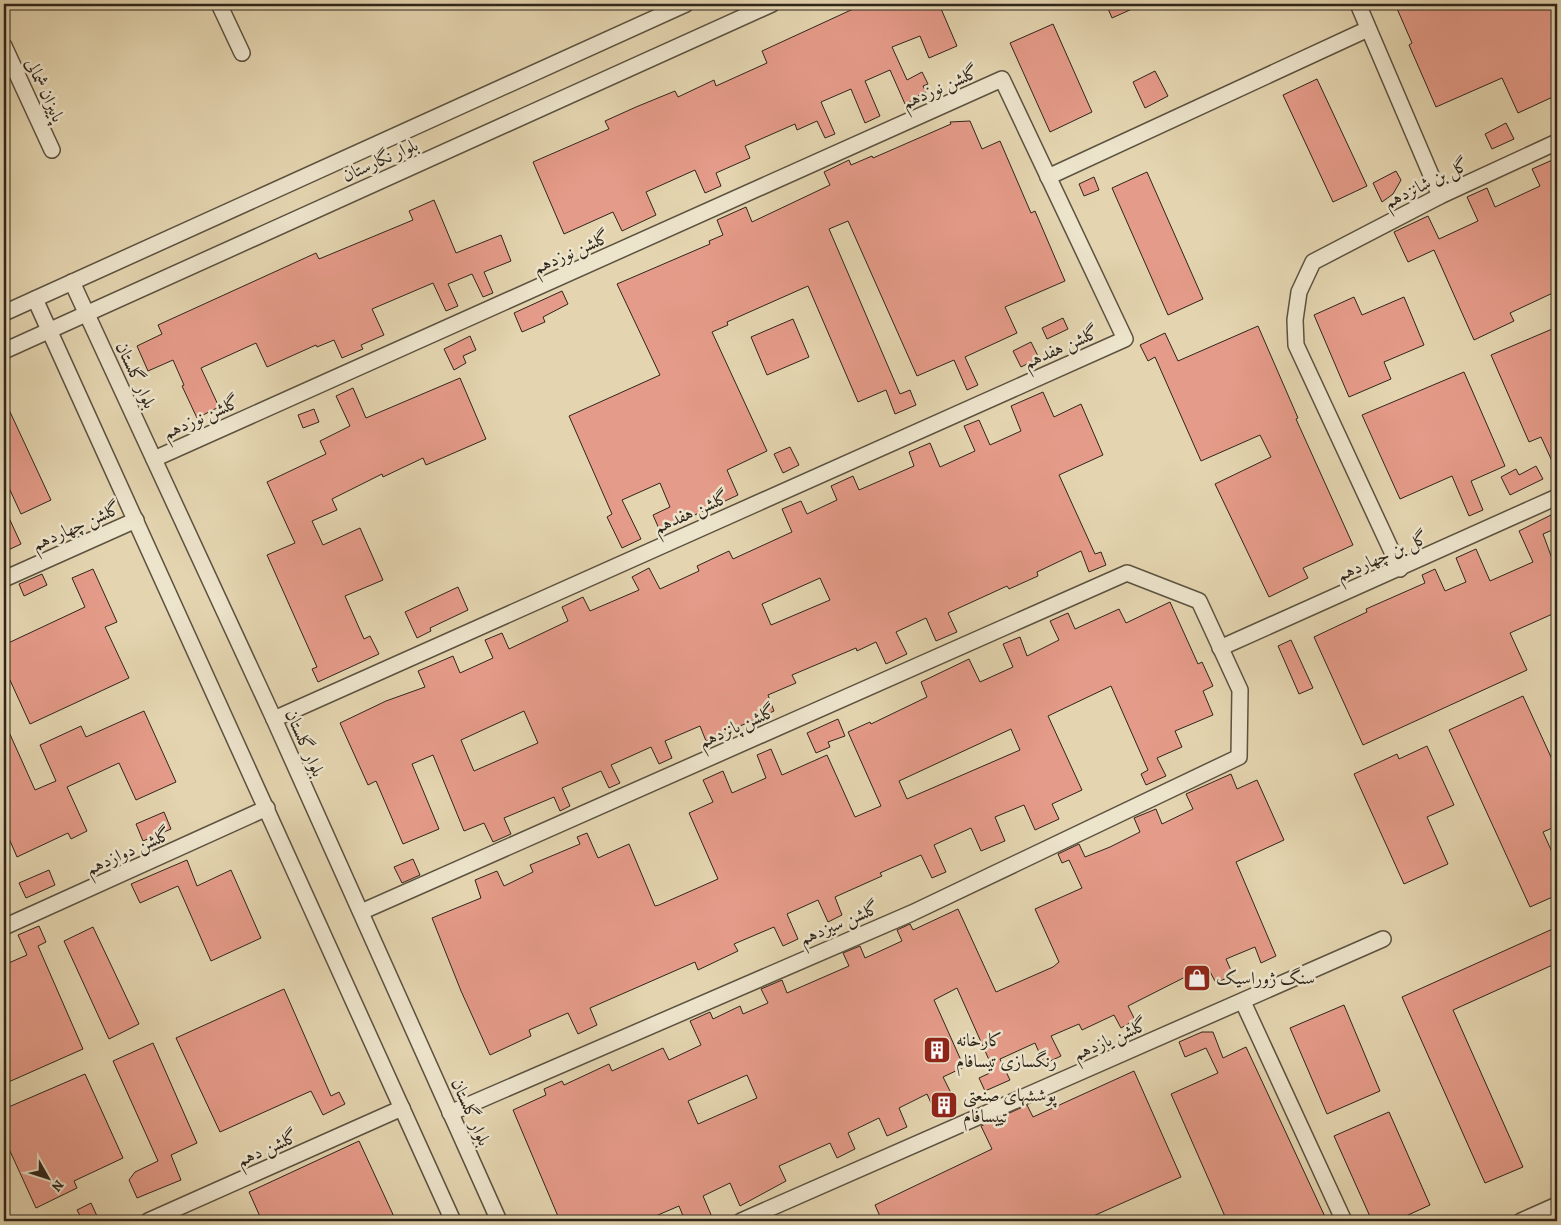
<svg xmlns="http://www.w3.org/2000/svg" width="1561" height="1225" viewBox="0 0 1561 1225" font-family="Alegreya,Amiri,serif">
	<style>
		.building { fill: #e59b89; stroke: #2f261b; fill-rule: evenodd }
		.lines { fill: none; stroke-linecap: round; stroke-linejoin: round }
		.minor-casing { stroke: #5c5240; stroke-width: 18 }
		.minor { stroke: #ede4cc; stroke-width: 15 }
		.labels { text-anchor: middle; stroke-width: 5; stroke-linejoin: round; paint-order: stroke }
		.street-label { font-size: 18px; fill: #2f261b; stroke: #ede4cc }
		.poi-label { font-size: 18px; fill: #2f261b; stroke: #ede4cc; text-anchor: start }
	</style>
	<rect width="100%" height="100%" fill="#e4d5b0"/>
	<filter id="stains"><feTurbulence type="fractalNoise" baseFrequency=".004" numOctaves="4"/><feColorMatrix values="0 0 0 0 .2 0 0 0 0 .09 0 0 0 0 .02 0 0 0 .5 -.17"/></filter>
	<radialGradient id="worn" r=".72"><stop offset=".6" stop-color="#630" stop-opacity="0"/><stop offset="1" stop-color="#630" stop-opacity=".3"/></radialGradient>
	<!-- building -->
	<g class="building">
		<path d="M864,4H939L957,46L929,58L920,36L892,47L907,80L922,72L928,84L923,86L926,92L918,96L919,98L905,104L890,70L865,81L880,116L865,123L851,89L821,102L835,134L825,138L817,121L797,130L795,124L745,146L750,158L716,173L721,186L705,193L695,170L646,192L656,215L622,231L613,212L564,234L533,162L609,129L605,121L636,107L675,91L678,97L714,80L716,86L767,63L762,51Z"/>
		<path d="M1106,4H1143L1112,18Z"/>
		<path d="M1395,4H1557V95L1518,113L1502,78L1436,107L1409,45L1412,43Z"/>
		<path d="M1053,24L1092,112L1050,132L1010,43Z"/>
		<path d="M1155,71L1168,96L1145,108L1133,82Z"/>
		<path d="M1317,79L1367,186L1333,202L1283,95Z"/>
		<path d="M970,121L982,149L1000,141L1031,213L1035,211L1065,281L1005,307L1017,333L965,357L978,385L967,390L954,360L917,376L848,221L829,229L900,394L910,390L916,405L895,414L886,390L858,402L808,286L727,322L728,325L712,332L767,451L727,470L738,495L660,531L653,515L670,507L660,483L622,500L641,539L622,548L607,517L612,514L569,416L660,375L617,284L710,244L709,241L723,235L717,220L746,207L752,222L830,185L824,172L849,160L851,165L872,156L873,158L951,124L950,122Z"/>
		<path d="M1506,123L1514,139L1492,149L1485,134Z"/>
		<path d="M1557,158V291L1510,313L1514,321L1474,340L1434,250L1408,262L1394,232L1428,216L1439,239L1478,221L1467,197L1487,188L1495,207L1540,186L1532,169Z"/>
		<path d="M1396,171L1401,180L1393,194L1382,202L1373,183Z"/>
		<path d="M1147,172L1203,299L1168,315L1112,188Z"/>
		<path d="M1094,177L1099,190L1084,196L1079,184Z"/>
		<path d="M434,200L456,253L501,235L511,261L484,272L493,293L483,297L472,274L448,284L458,306L446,311L433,283L372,309L384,335L361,345L363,349L342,358L334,340L317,347L316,345L267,367L256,343L201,368L219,407L197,418L182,386L184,385L173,360L148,371L137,346L162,334L158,325L316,253L319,259L413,220L409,211Z"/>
		<path d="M562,291L568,304L543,317L545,322L522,332L514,313Z"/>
		<path d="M1354,297L1362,315L1404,297L1424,345L1384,362L1391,379L1349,397L1314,315Z"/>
		<path d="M1063,318L1068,329L1047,339L1042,328Z"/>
		<path d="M793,319L809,357L767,375L751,337Z"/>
		<path d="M1258,326L1298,418L1296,419L1353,545L1303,568L1308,578L1269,597L1215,484L1271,457L1260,435L1201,461L1155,357L1148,361L1140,345L1165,333L1178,361Z"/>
		<path d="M1557,327V472L1541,437L1529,442L1491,355Z"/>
		<path d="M470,336L476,350L463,356L466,363L454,370L444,349Z"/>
		<path d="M1031,342L1039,358L1021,367L1013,351Z"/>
		<path d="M1464,372L1505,466L1471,481L1483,510L1469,516L1452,476L1400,499L1362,415Z"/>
		<path d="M460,378L486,439L426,465L423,458L383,477L382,474L332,499L337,510L312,521L323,545L360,528L383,580L345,596L364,639L370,636L379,654L318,682L312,669L317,667L267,555L295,543L267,482L326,454L320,441L350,426L336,396L353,388L366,418Z"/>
		<path d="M1043,392L1054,417L1081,404L1103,455L1059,475L1095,554L1101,552L1106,565L1089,572L1081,551L1037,572L1038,576L1009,589L1007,586L948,613L957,632L936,641L926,618L896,632L907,654L886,664L876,642L857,651L856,648L792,675L796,683L768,695L774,711L706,741L700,726L665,741L672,758L659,764L651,747L611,765L620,783L609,788L601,771L562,788L570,806L560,811L554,797L504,818L511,834L493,842L484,823L464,831L433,755L412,764L439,829L403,844L376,781L368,785L340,723L386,701L425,687L418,671L453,656L460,673L493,658L485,640L502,633L509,649L568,621L562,607L583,597L590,611L639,590L632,577L649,568L660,589L699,571L697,566L729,551L733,559L792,532L782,509L801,501L807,514L837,500L831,486L853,476L859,490L914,466L909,452L930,443L940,467L975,451L964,426L979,420L990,445L1021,431L1011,406ZM820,578L830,600L771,625L762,604ZM524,711L538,743L474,771L461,740Z"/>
		<path d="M4,399L51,500L21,514L4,477Z"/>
		<path d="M314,409L319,422L303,428L298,415Z"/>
		<path d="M790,447L799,465L783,473L774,454Z"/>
		<path d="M1536,466L1543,479L1510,495L1501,477L1516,469L1519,475Z"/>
		<path d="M4,507L21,544L4,552Z"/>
		<path d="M1557,512V528L1543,534L1557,572V612L1510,633L1527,670L1363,745L1314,637L1367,612L1366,609L1425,583L1422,575L1435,569L1445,591L1466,582L1456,558L1476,549L1490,581L1533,562L1519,531Z"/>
		<path d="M93,569L117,622L105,627L129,678L30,724L4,667V645L85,607L72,578Z"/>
		<path d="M42,574L47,585L24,596L19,584Z"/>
		<path d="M458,587L468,610L430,628L431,631L417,638L405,612Z"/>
		<path d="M1170,602L1198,664L1202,662L1213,686L1203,691L1213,715L1175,731L1182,747L1157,758L1166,776L1146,785L1141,774L1148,770L1111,686L1048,716L1082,790L1052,804L1059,819L1035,830L1024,805L995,817L1005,841L981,851L971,828L934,845L946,872L932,878L921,855L880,873L882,876L835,897L842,915L828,922L818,900L787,914L798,939L783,946L774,927L734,944L738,951L698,970L695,962L590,1008L597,1025L578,1034L568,1013L529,1030L531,1036L490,1055L461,991L432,918L481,898L475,880L497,871L504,886L533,872L530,865L580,844L577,837L587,833L598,858L629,844L655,906L659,905L718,879L689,813L713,802L703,780L723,771L732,793L766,778L757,755L771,749L782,775L827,755L855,817L881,806L848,732L870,722L871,724L927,697L921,682L969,659L980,682L1013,667L1003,644L1020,637L1027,656L1059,640L1050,621L1068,613L1075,629L1119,609L1126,623ZM1011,729L1020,750L907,799L899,781Z"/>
		<path d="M1291,640L1313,688L1299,694L1278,646Z"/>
		<path d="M1523,696L1557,770V826L1543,832L1557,863V895L1530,907L1449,730Z"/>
		<path d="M144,711L176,782L136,800L119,763L67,787L87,831L71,839L68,833L17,857L4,827V721L35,790L56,781L40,745L81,726L86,737Z"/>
		<path d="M838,719L845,736L828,742L830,747L816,753L807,733Z"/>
		<path d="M1427,746L1454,805L1427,817L1448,864L1404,884L1354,774L1397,754L1399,759Z"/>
		<path d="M1231,774L1237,789L1257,780L1284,840L1236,862L1276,956L1261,963L1255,947L1226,959L1233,975L1216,983L1207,966L1128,1006L1135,1020L1121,1028L1114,1015L1082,1030L1079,1024L1051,1036L1061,1056L1044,1064L1035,1043L1000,1059L1010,1080L985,1091L979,1078L994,1071L957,988L934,1000L964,1067L943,1077L957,1105L936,1114L927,1094L899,1108L907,1127L887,1136L879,1118L848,1133L855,1149L837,1158L830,1143L779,1166L786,1181L740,1206L730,1183L703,1196L712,1217L701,1221H685L679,1206L644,1221H560L513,1110L546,1095L544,1089L562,1081L564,1085L609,1064L612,1071L663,1048L669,1060L701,1045L690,1021L710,1012L713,1019L740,1006L743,1014L768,1003L761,989L782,980L787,993L810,983L849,966L843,953L860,946L865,958L902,941L897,930L910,924L913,930L958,909L996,992L1053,967L1059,962L1035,909L1082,888L1069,860L1062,863L1058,854L1079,844L1085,857L1110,847L1140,832L1134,818L1156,809L1162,824L1193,809L1186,794ZM747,1075L757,1098L698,1124L688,1101Z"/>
		<path d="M164,812L171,829L143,841L136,824Z"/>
		<path d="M413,859L420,875L402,883L394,867Z"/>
		<path d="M187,860L197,886L231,870L261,938L211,961L178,886L140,903L131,884Z"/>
		<path d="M49,870L55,885L26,898L19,883Z"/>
		<path d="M39,926L46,942L38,946L83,1049L4,1084V965L27,955L18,935Z"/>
		<path d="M93,927L139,1024L109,1039L64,941Z"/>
		<path d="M1557,927V963L1453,1010L1523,1167L1485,1183L1402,997Z"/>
		<path d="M284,989L331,1096L339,1092L345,1104L323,1115L311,1091L220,1132L176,1038Z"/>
		<path d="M1344,1005L1380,1091L1327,1114L1290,1028Z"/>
		<path d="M1202,1032H1213L1223,1058L1246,1047L1327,1221H1227L1171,1094L1218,1073L1206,1048L1185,1057L1179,1042Z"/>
		<path d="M153,1043L197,1143L171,1155L181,1180L137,1198L129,1180L135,1172L158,1161L113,1061Z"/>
		<path d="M1134,1071L1181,1177L1082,1221H882L875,1205L992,1149L981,1126L1027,1105L1033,1117Z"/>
		<path d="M85,1074L123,1158L74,1181L77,1188L36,1208L4,1138V1109Z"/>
		<path d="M1389,1112L1430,1205L1395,1221H1372L1334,1136Z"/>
		<path d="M359,1141L396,1221H262L249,1192Z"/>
		<path d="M91,1203L97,1216L83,1221L77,1210Z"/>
	</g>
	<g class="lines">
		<!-- minor casing -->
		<g class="minor-casing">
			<g id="minor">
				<path d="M219,4L242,53"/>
				<path d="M1358,4L1440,196"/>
				<path d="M4,46L52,150"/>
				<path d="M1048,177L1368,29"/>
				<path d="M72,282L274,719L499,1221"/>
				<path d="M35,299L453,1221"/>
				<path d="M4,313L686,4"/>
				<path d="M4,351L772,4"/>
				<path d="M154,459L1002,79L1125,339L274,719"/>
				<path d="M1400,569L1296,345L1295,320L1299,292L1313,262L1440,196L1557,142"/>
				<path d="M4,579L136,520"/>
				<path d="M1220,648L1557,497"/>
				<path d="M361,912L1127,573L1199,601L1240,690L1239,757L912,913L450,1113"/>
				<path d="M4,927L267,808"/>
				<path d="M1243,1002L1344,1221"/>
				<path d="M148,1221L402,1108"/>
				<path d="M741,1221L1383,939"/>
				<path d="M1521,1221L1557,1205"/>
			</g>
		</g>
		<!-- minor -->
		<use href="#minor" class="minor"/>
	</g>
	<!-- icons -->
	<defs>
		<g id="shop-square" transform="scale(1.4375)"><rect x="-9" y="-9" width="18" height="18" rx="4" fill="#8f2418" stroke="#ede4cc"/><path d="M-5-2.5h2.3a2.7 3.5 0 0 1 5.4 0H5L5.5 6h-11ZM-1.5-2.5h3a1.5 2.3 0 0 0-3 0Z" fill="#fff"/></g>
		<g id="building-square" transform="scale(1.4375)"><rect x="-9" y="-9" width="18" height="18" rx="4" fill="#8f2418" stroke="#ede4cc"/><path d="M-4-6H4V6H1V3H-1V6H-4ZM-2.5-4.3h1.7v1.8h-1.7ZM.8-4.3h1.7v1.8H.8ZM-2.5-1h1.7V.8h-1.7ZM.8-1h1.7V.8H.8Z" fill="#fff"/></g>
	</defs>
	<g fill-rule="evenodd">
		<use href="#shop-square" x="1197" y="978"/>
		<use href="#building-square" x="937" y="1050"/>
		<use href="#building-square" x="944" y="1105"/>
	</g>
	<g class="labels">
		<!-- street labels -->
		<g class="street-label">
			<text transform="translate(940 87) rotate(-24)" y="6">گلشن نوزدهم</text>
			<text transform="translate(45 90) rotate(65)" y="6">پاییزان شمالی</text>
			<text transform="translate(380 160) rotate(-24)" y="6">بلوار نگارستان</text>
			<text transform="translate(1426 183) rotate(-26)" y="6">گل بن شانزدهم</text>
			<text transform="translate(571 252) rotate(-24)" y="6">گلشن نوزدهم</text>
			<text transform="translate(1061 347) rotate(-24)" y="6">گلشن هفدهم</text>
			<text transform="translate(136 375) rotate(65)" y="6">بلوار گلستان</text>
			<text transform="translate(201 417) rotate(-24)" y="6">گلشن نوزدهم</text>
			<text transform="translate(691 512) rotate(-24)" y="6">گلشن هفدهم</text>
			<text transform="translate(76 526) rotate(-24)" y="6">گلشن چهاردهم</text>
			<text transform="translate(1382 556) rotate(-24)" y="6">گل بن چهاردهم</text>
			<text transform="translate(737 726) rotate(-24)" y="6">گلشن پانزدهم</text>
			<text transform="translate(305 743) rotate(66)" y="6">بلوار گلستان</text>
			<text transform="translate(128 851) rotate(-24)" y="6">گلشن دوازدهم</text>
			<text transform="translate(839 923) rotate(-23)" y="6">گلشن سیزدهم</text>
			<text transform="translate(1110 1039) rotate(-24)" y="6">گلشن یازدهم</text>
			<text transform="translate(471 1112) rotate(66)" y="6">بلوار گلستان</text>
			<text transform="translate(267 1148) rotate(-24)" y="6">گلشن دهم</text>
		</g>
		<!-- poi labels -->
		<g class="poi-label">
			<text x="1216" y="984">سنگ ژوراسیک</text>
			<text x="956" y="1046">کارخانه<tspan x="956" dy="21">رنگسازی تیسافام</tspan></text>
			<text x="963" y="1101">پوششهای صنعتی<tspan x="963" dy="21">تییسافام</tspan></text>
		</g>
	</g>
	<!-- margin -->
	<rect width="1561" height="1225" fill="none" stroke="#e4d5b0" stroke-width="20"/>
	<rect x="5" y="5" width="1551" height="1215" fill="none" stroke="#2f261b" stroke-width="2.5"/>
	<rect x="10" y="10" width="1541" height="1205" fill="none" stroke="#2f261b"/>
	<!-- north arrow -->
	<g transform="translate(48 1178) rotate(129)" stroke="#ede4cc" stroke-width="4" paint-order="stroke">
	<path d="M0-4L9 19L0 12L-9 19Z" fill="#2f261b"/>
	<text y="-8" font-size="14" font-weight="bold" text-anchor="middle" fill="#2f261b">N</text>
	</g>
	<rect width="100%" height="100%" filter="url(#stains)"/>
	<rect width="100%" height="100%" fill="url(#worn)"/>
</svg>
